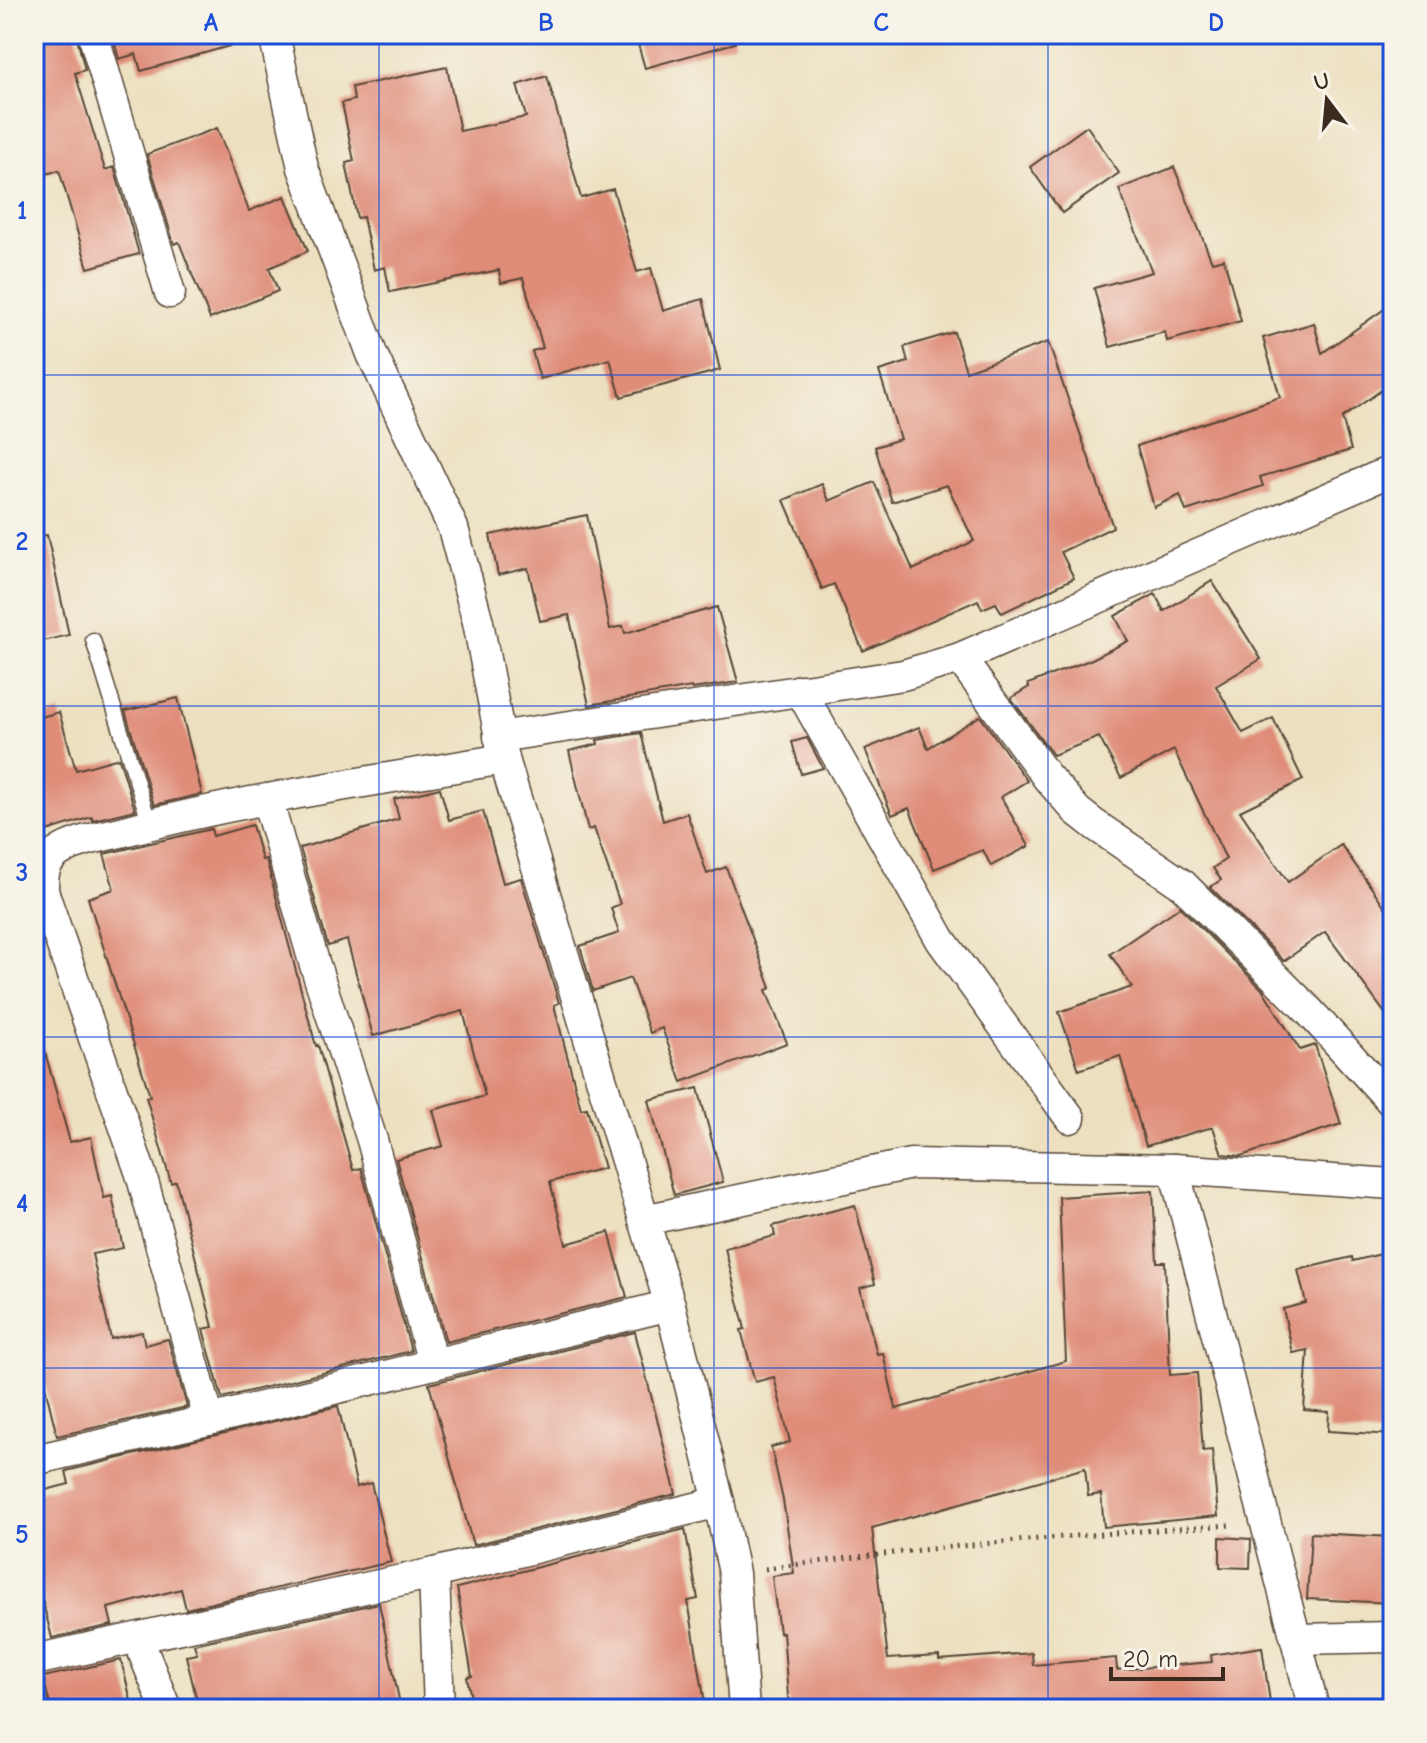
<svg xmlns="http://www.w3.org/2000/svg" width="1427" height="1743" viewBox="0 0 1427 1743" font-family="'Comic Neue',sans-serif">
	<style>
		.building { fill: #df8c78 }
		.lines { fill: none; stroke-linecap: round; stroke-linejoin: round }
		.service-casing { stroke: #564536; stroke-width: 17 }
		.minor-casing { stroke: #564536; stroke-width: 33 }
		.path { stroke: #564536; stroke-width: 5; stroke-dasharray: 2 6; stroke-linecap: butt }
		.service { stroke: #fff; stroke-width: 14 }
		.minor { stroke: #fff; stroke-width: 30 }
		.grid { fill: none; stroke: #1d4ed8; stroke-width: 2; stroke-opacity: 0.55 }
		.neatline { fill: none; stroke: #1d4ed8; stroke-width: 3 }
		.grid-label { font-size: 26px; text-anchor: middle; font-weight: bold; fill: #1d4ed8 }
	</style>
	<rect width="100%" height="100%" fill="#f7f3e8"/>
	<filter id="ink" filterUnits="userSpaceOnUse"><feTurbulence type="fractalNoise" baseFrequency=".0125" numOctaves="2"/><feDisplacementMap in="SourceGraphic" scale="16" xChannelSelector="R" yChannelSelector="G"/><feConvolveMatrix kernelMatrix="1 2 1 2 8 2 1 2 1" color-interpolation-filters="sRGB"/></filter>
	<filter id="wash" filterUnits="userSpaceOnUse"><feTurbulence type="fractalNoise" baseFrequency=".006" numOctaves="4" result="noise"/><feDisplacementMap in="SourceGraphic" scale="32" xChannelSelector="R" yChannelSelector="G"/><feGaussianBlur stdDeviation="1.8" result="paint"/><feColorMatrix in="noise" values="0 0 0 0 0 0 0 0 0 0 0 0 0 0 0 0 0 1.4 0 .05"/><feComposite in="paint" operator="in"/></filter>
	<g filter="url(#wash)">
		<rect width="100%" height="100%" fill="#ece0c0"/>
		<g id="blocks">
			<!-- building -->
			<g class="building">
				<path d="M34,34H76L85,70L75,73L105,170L114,167L139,254L88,268L59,170L34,178Z"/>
				<path d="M112,34H239L240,43L141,71L136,54L119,59Z"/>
				<path d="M635,34H734L735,43L645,68Z"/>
				<path d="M447,67L460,131L526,117L517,85L547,76L581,198L613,189L637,272L651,268L663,311L703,299L720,370L621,397L610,359L540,379L532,351L543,348L523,278L501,283L499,270L390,292L385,267L374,270L363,217L357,218L346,163L354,161L342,103L354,100L352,87Z"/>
				<path d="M1087,126L1119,173L1062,213L1030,167Z"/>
				<path d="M217,128L249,211L285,196L308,251L269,268L278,291L210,319L179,242L174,244L147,154Z"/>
				<path d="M1174,167L1212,262L1224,259L1241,321L1167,341L1165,332L1110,347L1094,288L1152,272L1119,189Z"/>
				<path d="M1393,303V382L1342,418L1351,450L1260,477L1263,486L1186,511L1180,495L1154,507L1137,446L1280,397L1263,338L1314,323L1322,353Z"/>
				<path d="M954,332L966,371L1048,342L1113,527L1061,552L1074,578L1002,613L996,603L982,609L978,600L863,651L834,584L822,589L784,500L822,484L829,501L874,482L913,570L974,541L947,485L892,502L875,447L900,439L879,371L908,362L904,347Z"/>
				<path d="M587,515L610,629L623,626L625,633L717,607L738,682L692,689L691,687L589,705L569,615L540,621L528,568L498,575L490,535Z"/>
				<path d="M47,535L69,635L34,643V536Z"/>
				<path d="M1212,581L1261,659L1216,686L1243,733L1273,718L1303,780L1240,811L1288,882L1341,845L1393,918V1024L1325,932L1284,961L1210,887L1221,880L1213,868L1226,859L1174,750L1121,778L1099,737L1053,755L1011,698L1029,687L1028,684L1092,659L1128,641L1115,616L1155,594L1164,611Z"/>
				<path d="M178,698L202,794L154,805L125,711Z"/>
				<path d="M59,712L76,770L119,758L135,810L93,820L92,817L34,835V719Z"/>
				<path d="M980,716L1027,781L1001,797L1029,846L991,866L983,850L934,869L909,808L892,815L865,749L919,727L928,748Z"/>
				<path d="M641,733L663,821L687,813L707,874L726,867L771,988L766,990L787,1043L682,1082L662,1028L650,1033L630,978L593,991L580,946L619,933L611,908L620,904L594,828L588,830L569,751L598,744L597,740Z"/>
				<path d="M807,738L823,768L801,774L792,742Z"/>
				<path d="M440,788L449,820L483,811L503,883L521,878L559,1003L554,1005L581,1109L587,1108L604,1168L550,1182L566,1244L609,1232L627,1297L446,1342L396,1159L443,1146L433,1110L485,1096L463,1011L373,1036L347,940L328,946L300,848L399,819L394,799Z"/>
				<path d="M252,825L262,860L266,859L316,1046L318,1045L353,1170L361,1168L411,1351L222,1398L203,1329L213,1327L176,1181L171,1183L146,1097L150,1096L88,898L114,889L104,854L211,829L213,836Z"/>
				<path d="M1180,907L1263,990L1300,1050L1315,1045L1341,1124L1241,1156L1222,1154L1213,1127L1146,1146L1120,1056L1079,1070L1059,1012L1132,987L1110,954Z"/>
				<path d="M43,1045L70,1142L91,1137L104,1198L112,1196L123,1248L92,1254L111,1339L142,1332L145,1345L168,1339L187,1407L57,1436L34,1341V1046Z"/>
				<path d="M698,1088L723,1182L674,1195L649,1100Z"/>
				<path d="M1153,1191L1157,1262H1165L1170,1375L1197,1373L1203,1451L1212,1450L1218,1516L1104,1527L1101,1494L1088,1496L1085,1468L872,1528L888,1659L939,1656V1660L1032,1653L1033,1665L1116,1658L1117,1670L1212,1662L1211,1655L1262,1647L1271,1709H789L783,1632L779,1633L772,1576L794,1573L783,1500L771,1447L790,1442L774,1377L755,1382L741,1330L745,1329L725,1248L775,1236L773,1226L855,1205L875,1284L860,1288L877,1354L883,1353L896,1409L1066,1361L1059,1197Z"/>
				<path d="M1393,1251V1435L1328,1431L1329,1412L1304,1410L1308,1350L1293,1353L1283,1309L1306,1303L1298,1270L1352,1257L1353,1261Z"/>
				<path d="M635,1332L676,1494L473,1545L429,1384Z"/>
				<path d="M338,1406L357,1487L371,1483L391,1562L186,1609L181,1589L108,1608L112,1625L52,1638L34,1568V1493L69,1484L66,1471Z"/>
				<path d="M685,1529L698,1599L688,1601L706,1709H473L467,1677L472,1676L457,1588Z"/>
				<path d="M1311,1533L1393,1537V1603L1307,1599Z"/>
				<path d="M1220,1537L1251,1539L1250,1568L1220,1567Z"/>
				<path d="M379,1603L401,1709H199L186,1656L197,1654L194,1644Z"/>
				<path d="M121,1660L133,1709H51L43,1677Z"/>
			</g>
		</g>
	</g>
	<g filter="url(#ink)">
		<use href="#blocks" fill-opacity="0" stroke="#564536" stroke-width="2"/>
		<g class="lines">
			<!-- service casing -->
			<g class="service-casing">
				<path id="service" d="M93,640L150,825"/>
			</g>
			<!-- minor casing -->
			<g class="minor-casing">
				<g id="minor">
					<path d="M93,34L170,293"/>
					<path d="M274,34L303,168L372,354L453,528L478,622L504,759L670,1305L719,1502L734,1573L744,1709"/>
					<path d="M960,658L1047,777L1077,811L1095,825L1183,885L1308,1010L1393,1103"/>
					<path d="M800,690L941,940L1070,1118"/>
					<path d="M499,737L903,675L960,658L1393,470"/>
					<path d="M267,799L314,962L372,1140L433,1363"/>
					<path d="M1174,1169L1314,1709"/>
					<path d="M644,1220L911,1164L1174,1169L1393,1184"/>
					<path d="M209,1420L141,1174L43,891C43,875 43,864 57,853C77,839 109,836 132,829C254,797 380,780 504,759"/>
					<path d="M34,1460L209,1420L670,1305"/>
					<path d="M434,1573L439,1709"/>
					<path d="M138,1639L166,1709"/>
					<path d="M1297,1639L1393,1637"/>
					<path d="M34,1660L434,1573L719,1502"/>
				</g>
			</g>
			<!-- path -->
			<path class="path" d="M765,1569C920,1547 1076,1535 1232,1525"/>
			<!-- service -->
			<use href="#service" class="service"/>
			<!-- minor -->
			<use href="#minor" class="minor"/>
		</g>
	</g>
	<!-- grid -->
	<path class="grid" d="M379,34V1709M714,34V1709M1048,34V1709M34,375H1393M34,706H1393M34,1037H1393M34,1368H1393"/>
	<!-- margin -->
	<rect width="1427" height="1743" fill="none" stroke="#f7f3e8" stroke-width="88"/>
	<!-- north arrow -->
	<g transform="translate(1327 100) rotate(344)" stroke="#f7f3e8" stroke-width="6" paint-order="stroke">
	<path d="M0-6L14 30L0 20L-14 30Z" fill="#3b2a1e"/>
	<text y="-12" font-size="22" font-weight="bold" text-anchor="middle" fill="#3b2a1e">U</text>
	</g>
	<!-- scale -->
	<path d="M1111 1667v12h112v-12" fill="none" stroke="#3b2a1e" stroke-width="4"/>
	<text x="1123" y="1667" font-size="24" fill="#3b2a1e" stroke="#f7f3e8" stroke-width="6" paint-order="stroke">20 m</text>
	<rect x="44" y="44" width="1339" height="1655" class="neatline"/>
	<g class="grid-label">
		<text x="211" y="31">A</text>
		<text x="546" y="31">B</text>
		<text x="881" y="31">C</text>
		<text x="1216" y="31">D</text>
		<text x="22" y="219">1</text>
		<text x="22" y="550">2</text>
		<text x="22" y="881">3</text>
		<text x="22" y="1212">4</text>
		<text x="22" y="1543">5</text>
	</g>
</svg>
